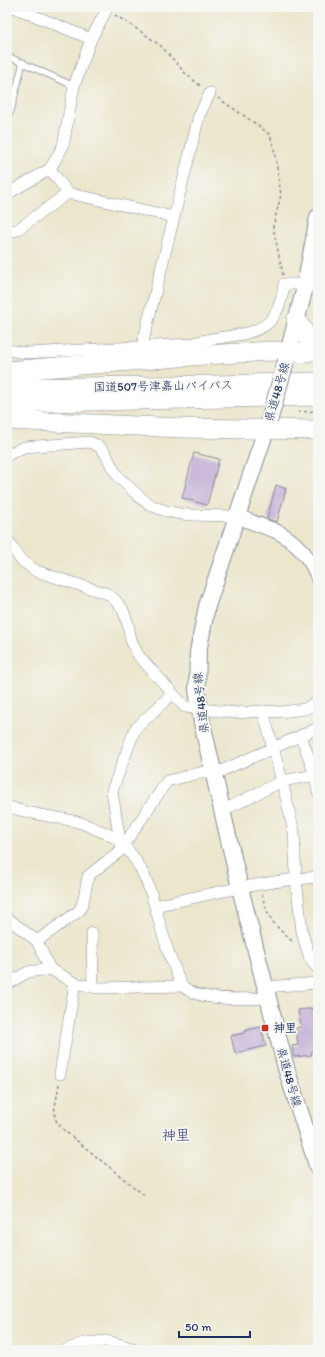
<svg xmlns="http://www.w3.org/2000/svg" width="325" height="1357" viewBox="0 0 325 1357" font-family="Itim,'Klee One',sans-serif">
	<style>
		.building { fill: #c2add6 }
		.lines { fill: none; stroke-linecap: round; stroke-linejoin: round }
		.service-casing { stroke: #838a95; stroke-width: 7 }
		.minor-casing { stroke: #838a95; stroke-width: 12 }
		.tertiary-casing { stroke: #838a95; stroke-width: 16 }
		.secondary-casing { stroke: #838a95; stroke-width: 18 }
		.trunk-casing { stroke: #838a95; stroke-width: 20 }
		.path { stroke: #838a95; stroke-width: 1.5; stroke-dasharray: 3 3; stroke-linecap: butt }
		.service { stroke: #fff; stroke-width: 5.5 }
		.minor { stroke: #fff; stroke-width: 11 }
		.tertiary { stroke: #fff; stroke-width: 14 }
		.secondary { stroke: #fff; stroke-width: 16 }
		.trunk { stroke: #fff; stroke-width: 19 }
		.secondary-bridge-casing { stroke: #838a95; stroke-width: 18; stroke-linecap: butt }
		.secondary-bridge { stroke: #fff; stroke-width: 16 }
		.poi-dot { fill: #c8321e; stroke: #f6f6f2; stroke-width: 1.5 }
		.labels { text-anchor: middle; stroke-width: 4; stroke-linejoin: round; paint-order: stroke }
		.street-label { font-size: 12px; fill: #1b2f5e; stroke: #f6f6f2 }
		.poi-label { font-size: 12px; font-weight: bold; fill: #1b2f5e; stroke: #f6f6f2; text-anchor: start }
		.quarter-label { font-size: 14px; font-weight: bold; fill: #555b88; stroke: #f6f6f2 }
	</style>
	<rect width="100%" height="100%" fill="#f6f6f2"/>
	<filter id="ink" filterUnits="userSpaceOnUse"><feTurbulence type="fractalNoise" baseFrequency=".025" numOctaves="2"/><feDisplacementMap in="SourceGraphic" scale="8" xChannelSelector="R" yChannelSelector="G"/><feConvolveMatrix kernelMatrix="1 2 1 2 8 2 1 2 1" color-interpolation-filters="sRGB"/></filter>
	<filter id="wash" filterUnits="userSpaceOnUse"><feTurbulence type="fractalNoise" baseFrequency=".012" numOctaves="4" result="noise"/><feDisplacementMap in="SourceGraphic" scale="16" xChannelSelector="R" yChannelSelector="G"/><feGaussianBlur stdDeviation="0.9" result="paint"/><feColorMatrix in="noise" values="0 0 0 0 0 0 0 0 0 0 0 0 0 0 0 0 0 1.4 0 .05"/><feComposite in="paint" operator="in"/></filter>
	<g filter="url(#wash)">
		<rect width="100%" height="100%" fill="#ebe6cc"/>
		<g id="blocks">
			<!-- building -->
			<g class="building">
				<path d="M194,453L219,459L207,505L182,498Z"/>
				<path d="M276,485L286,489L277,522L267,519Z"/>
				<path d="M318,1008V1051L311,1052L312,1055L294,1057L292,1046L298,1045L296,1028L301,1027L298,1010Z"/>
				<path d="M261,1027L266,1046L235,1053L231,1036L244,1033V1031Z"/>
			</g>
		</g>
	</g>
	<g filter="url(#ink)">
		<use href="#blocks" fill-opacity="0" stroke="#838a95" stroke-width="1"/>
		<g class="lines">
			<!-- service casing -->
			<g class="service-casing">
				<g id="service">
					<path d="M7,56L74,86"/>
					<path d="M7,119L11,111L23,62"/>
				</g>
			</g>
			<!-- minor casing -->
			<g class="minor-casing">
				<g id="minor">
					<path d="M13,7L91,39"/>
					<path d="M50,169L68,193"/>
					<path d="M7,194L50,169L63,146L74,86L91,39L108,7"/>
					<path d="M7,232L17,230L68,193L174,217"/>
					<path d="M142,346L199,116L210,93"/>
					<path d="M7,350L27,353L191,344C198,342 205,340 212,339C253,332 278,334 284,284H295L305,287"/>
					<path d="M7,456L13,452L24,447L90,442C110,450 106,461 118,476C121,480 125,483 129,487C137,495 145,503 155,507C180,518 211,515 238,516"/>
					<path d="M7,539L20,559L36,571L108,594L115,600L123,610L128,624L131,640L138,655L185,707L237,713L260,711L281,712L305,709L318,701"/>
					<path d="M263,711L282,781L294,832L296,879L302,932L310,959L318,969"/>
					<path d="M301,736L315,775L318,792"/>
					<path d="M213,774L219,772L318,728"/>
					<path d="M7,806C30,815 54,816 78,822C85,824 91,827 98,830C108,834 116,837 123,845C155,876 156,925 173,964C176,970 178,981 183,986C197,1002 248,999 268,998"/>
					<path d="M221,809L228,808L282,781L315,775L318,776"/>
					<path d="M120,842L112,791L135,729L172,694"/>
					<path d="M124,845L167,781L212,770"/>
					<path d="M155,906C209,894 263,881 318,877"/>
					<path d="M7,918L37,941L50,969"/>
					<path d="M92,933L93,987"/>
					<path d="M37,941L79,911L83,903L88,876L125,847"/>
					<path d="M7,984L28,972L50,969L75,983L97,988L182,986"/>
					<path d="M265,987L318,983"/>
					<path d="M60,1074L75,983"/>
					<path d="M66,1350L84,1343L107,1341L139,1350"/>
				</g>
			</g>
			<!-- tertiary casing -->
			<g class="tertiary-casing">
				<path id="tertiary" d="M238,516C251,523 265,526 278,532C295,541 312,559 318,578"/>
			</g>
			<!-- secondary casing -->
			<g class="secondary-casing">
				<g id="secondary">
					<path d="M286,361L305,287L318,217"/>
					<path d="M269,421L207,606L198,652L197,690L202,723L240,888L286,1068L318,1168"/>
				</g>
			</g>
			<!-- trunk casing -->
			<g class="trunk-casing">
				<g id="trunk">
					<path d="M296,320L309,340L318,347"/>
					<path d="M7,371L204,355L272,351L301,353L318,350"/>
					<path d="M7,388L218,385L318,382"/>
					<path d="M7,403L318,396"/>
					<path d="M7,420L180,428L318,430"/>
				</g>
			</g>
			<!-- path -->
			<g class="path">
				<path d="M115,15L143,33L161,46L186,74L202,87"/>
				<path d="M218,98L259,126L270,135L274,148L281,195L273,227L283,275"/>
				<path d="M298,412L318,411"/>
				<path d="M262,894C268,921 275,925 294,943"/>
				<path d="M59,1084L54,1113L57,1123L66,1132L145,1196"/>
			</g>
			<!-- service -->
			<use href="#service" class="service"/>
			<!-- minor -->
			<use href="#minor" class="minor"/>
			<!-- tertiary -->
			<use href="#tertiary" class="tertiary"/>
			<!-- secondary -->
			<use href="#secondary" class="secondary"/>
			<!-- trunk -->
			<use href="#trunk" class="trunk"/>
			<!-- secondary-bridge casing -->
			<g class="secondary-bridge-casing">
				<path id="secondary-bridge" d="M269,421L286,361"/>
			</g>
			<!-- secondary-bridge -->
			<use href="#secondary-bridge" class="secondary-bridge"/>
		</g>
	</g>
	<!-- markers -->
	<rect class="poi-dot" x="261" y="1024" width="8" height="8" rx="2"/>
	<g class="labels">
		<!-- street labels -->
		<g class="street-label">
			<text transform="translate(163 386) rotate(-1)" y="4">国道507号津嘉山バイパス</text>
			<text transform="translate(277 392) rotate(-74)" y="4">県道48号線</text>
			<text transform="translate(201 703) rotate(-97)" y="4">県道48号線</text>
			<text transform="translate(289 1077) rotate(74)" y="4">県道48号線</text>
		</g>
		<!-- poi labels -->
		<g class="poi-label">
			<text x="273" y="1032">神里</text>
		</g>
		<!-- quarter labels -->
		<g class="quarter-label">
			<text x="176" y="1140">神里</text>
		</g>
	</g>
	<!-- margin -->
	<rect width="325" height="1357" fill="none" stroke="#f6f6f2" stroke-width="24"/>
	<!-- scale -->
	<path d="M179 1331v6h71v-6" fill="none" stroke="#1b2f5e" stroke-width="2"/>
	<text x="185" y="1331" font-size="12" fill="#1b2f5e" stroke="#f6f6f2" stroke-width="3" paint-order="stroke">50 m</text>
</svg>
